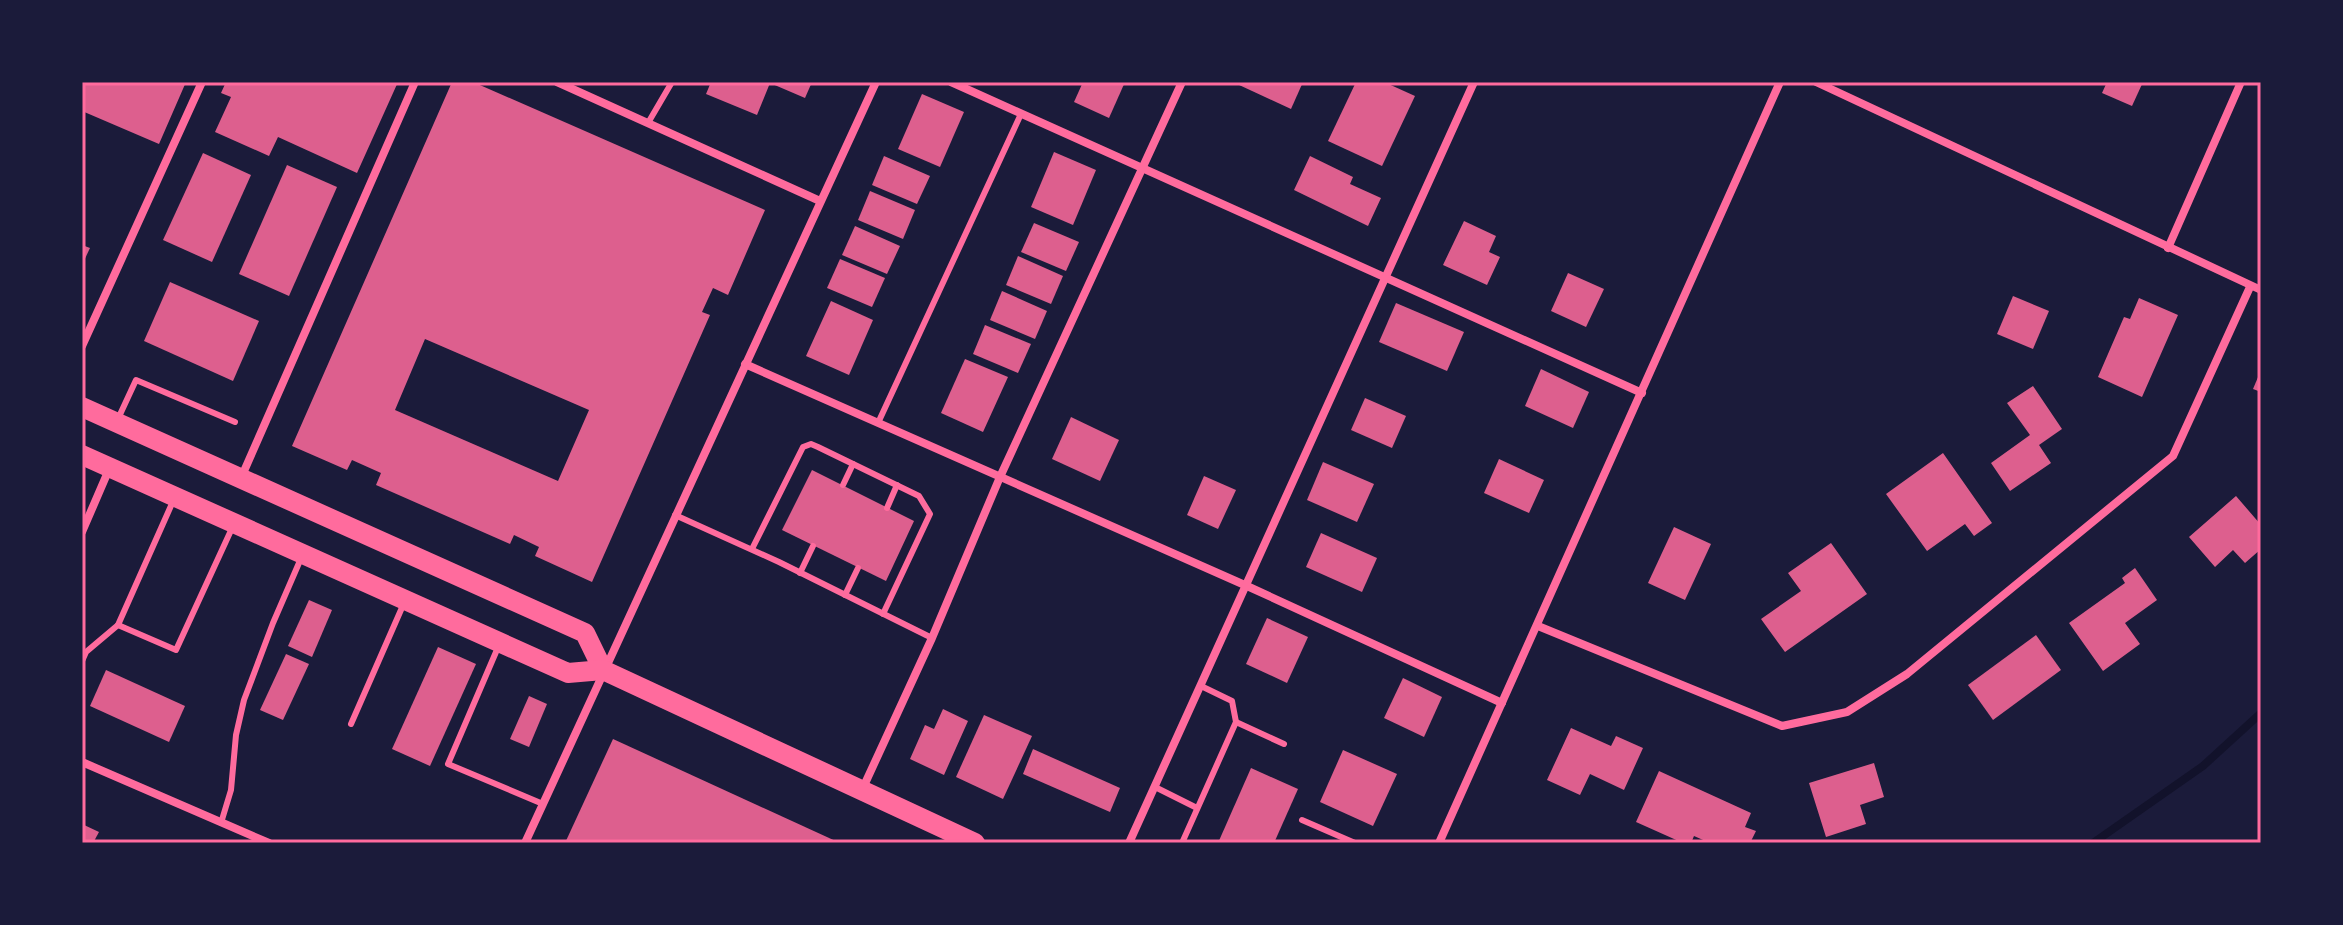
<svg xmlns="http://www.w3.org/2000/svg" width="2343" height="925" viewBox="0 0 2343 925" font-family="Spectral,serif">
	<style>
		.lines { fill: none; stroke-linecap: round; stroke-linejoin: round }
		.stream { stroke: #12122b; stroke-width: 8 }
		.building { fill: #dd5f8e; fill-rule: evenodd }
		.service { stroke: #ff6b9d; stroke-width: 6 }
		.minor { stroke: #ff6b9d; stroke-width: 8 }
		.primary { stroke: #ff6b9d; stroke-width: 20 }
		.neatline { fill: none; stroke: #ff6b9d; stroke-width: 3 }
	</style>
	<rect width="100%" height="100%" fill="#1b1b3a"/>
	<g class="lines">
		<!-- stream -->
		<path class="stream" d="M2093,843L2203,766L2261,713"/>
	</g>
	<!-- building -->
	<g class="building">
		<path d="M82,82H129L136,85L138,82H186L159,144L82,111Z"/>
		<path d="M226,82H398L357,173L278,137L269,156L215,132L231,97L221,93Z"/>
		<path d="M452,82H473L765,210L728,295L713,288L702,312L710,315L592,582L535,556L539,547L514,535L510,544L376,485L381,473L352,460L347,470L292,446ZM425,339L589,410L558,481L395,410Z"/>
		<path d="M711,82H812L805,98L770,83L757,115L706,94Z"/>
		<path d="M1083,82H1125L1109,118L1074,102Z"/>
		<path d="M1239,82H1303L1291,109L1237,84Z"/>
		<path d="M1356,82H1384L1415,96L1382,166L1328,141Z"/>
		<path d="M2107,82H2143L2132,106L2102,93Z"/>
		<path d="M922,94L964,112L940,167L898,149Z"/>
		<path d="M1054,152L1096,170L1073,225L1031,207Z"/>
		<path d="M203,153L251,175L212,262L163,240Z"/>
		<path d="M884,156L930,176L917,204L872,185Z"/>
		<path d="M1310,156L1353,177L1350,184L1381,198L1368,226L1294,190Z"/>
		<path d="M287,165L337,187L289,296L239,274Z"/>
		<path d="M870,191L915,210L903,239L858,220Z"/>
		<path d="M1464,221L1496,236L1489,252L1500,257L1487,285L1443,265Z"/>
		<path d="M1034,223L1079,242L1066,271L1021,252Z"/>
		<path d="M855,226L900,246L887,274L842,255Z"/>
		<path d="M82,245L90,248L82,265Z"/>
		<path d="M1018,256L1063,276L1051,304L1006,285Z"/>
		<path d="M840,259L885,278L872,307L827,288Z"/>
		<path d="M1568,273L1604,289L1586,327L1551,311Z"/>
		<path d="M170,282L259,321L233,381L144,341Z"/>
		<path d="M1002,291L1047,311L1035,339L990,320Z"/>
		<path d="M2013,296L2049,311L2033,349L1997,334Z"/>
		<path d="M2139,298L2178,315L2142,397L2098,377L2124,317L2130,319Z"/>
		<path d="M831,301L873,320L849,375L806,356Z"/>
		<path d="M1396,303L1464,332L1447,371L1379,342Z"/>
		<path d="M985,325L1031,344L1018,373L973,354Z"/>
		<path d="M965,359L1008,377L983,432L941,413Z"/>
		<path d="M1541,369L1589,392L1573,428L1525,406Z"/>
		<path d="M2261,370V392L2253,389Z"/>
		<path d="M2033,386L2062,429L2039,445L2051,463L2010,491L1991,463L2030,435L2007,403Z"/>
		<path d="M1365,398L1406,416L1392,448L1351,430Z"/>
		<path d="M1071,417L1119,440L1100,481L1052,459Z"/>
		<path d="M1943,453L1992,523L1974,536L1965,524L1927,551L1886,494Z"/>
		<path d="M1499,459L1544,480L1529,513L1484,493Z"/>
		<path d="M1323,462L1374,484L1357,522L1307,500Z"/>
		<path d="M812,470L914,521L886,581L782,530Z"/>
		<path d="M1204,476L1236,490L1218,529L1187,515Z"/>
		<path d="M2236,496L2261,525V549L2245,563L2233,550L2215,567L2189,537Z"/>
		<path d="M1674,527L1711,544L1685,600L1648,583Z"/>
		<path d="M1321,533L1377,558L1362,592L1306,567Z"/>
		<path d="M1831,543L1867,594L1785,652L1761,619L1801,591L1788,573Z"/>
		<path d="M2135,568L2157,600L2125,623L2140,644L2103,671L2069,623L2125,583L2122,578Z"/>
		<path d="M309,600L332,610L312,657L288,646Z"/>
		<path d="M1267,618L1308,637L1287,683L1246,664Z"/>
		<path d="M2036,635L2061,670L1993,720L1968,685Z"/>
		<path d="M438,647L476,664L430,766L392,749Z"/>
		<path d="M286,654L309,664L283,720L260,710Z"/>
		<path d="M106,670L185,706L169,742L90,706Z"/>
		<path d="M1403,678L1442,697L1424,737L1384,718Z"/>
		<path d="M529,696L547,704L529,747L510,739Z"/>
		<path d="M943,709L968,721L944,775L910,759L925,725L934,729Z"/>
		<path d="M984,715L1032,736L1003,799L956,777Z"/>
		<path d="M1571,728L1611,746L1616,736L1643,748L1624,790L1590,774L1580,795L1547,780Z"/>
		<path d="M613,739L840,843H565Z"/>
		<path d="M1033,749L1120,788L1110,812L1023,774Z"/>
		<path d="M1343,750L1397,774L1373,826L1320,802Z"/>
		<path d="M1874,763L1884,797L1860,805L1866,824L1826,837L1809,783Z"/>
		<path d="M1251,768L1298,789L1274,843H1218Z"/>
		<path d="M1659,771L1751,813L1745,827L1756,831L1750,843H1710L1694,836L1691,843H1683L1636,822Z"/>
		<path d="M82,824L99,832L93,843H82Z"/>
	</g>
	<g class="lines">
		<!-- service -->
		<g class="service">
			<path d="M648,123L672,82"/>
			<path d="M117,421L136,380L235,422"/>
			<path d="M878,423L1021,114"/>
			<path d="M843,485L853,464"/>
			<path d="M174,499L118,625L176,650L233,526"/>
			<path d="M887,508L897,485"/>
			<path d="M675,515L779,562L932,638"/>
			<path d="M752,549L803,447L811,444L818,447L919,496L930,514L883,614"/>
			<path d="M800,573L813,546"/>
			<path d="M845,595L858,568"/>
			<path d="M499,645L448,764L543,804"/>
			<path d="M82,661L86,652L118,625"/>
			<path d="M1236,722L1284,744"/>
			<path d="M351,724L404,603"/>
			<path d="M1155,787L1197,808"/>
			<path d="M1302,820L1355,843"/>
			<path d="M221,823L231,790L236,735L244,700L273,623L302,556"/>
			<path d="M1182,843L1236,722L1232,701L1201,686"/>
		</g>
		<!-- minor -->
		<g class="minor">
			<path d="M557,82L820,201"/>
			<path d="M951,82L1642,393"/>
			<path d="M1816,82L2261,290"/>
			<path d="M2168,248L2241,82"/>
			<path d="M82,346L202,82"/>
			<path d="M745,364L1247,586L1502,703"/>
			<path d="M241,478L415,82"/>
			<path d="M82,532L110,467"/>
			<path d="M1538,626L1782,726L1847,712L1907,674L2173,456L2250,287"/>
			<path d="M82,762L269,843"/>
			<path d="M862,790L932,638L1000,477L1182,82"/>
			<path d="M525,843L876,82"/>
			<path d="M1129,843L1474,82"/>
			<path d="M1439,843L1780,82"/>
		</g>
		<!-- primary -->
		<g class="primary">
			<path d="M82,407L585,633L603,670"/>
			<path d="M82,455L568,673L603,670L975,843"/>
		</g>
	</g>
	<!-- border -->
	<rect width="2343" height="925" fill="none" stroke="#1b1b3a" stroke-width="168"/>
	<rect x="84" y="84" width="2175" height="757" class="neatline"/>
</svg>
